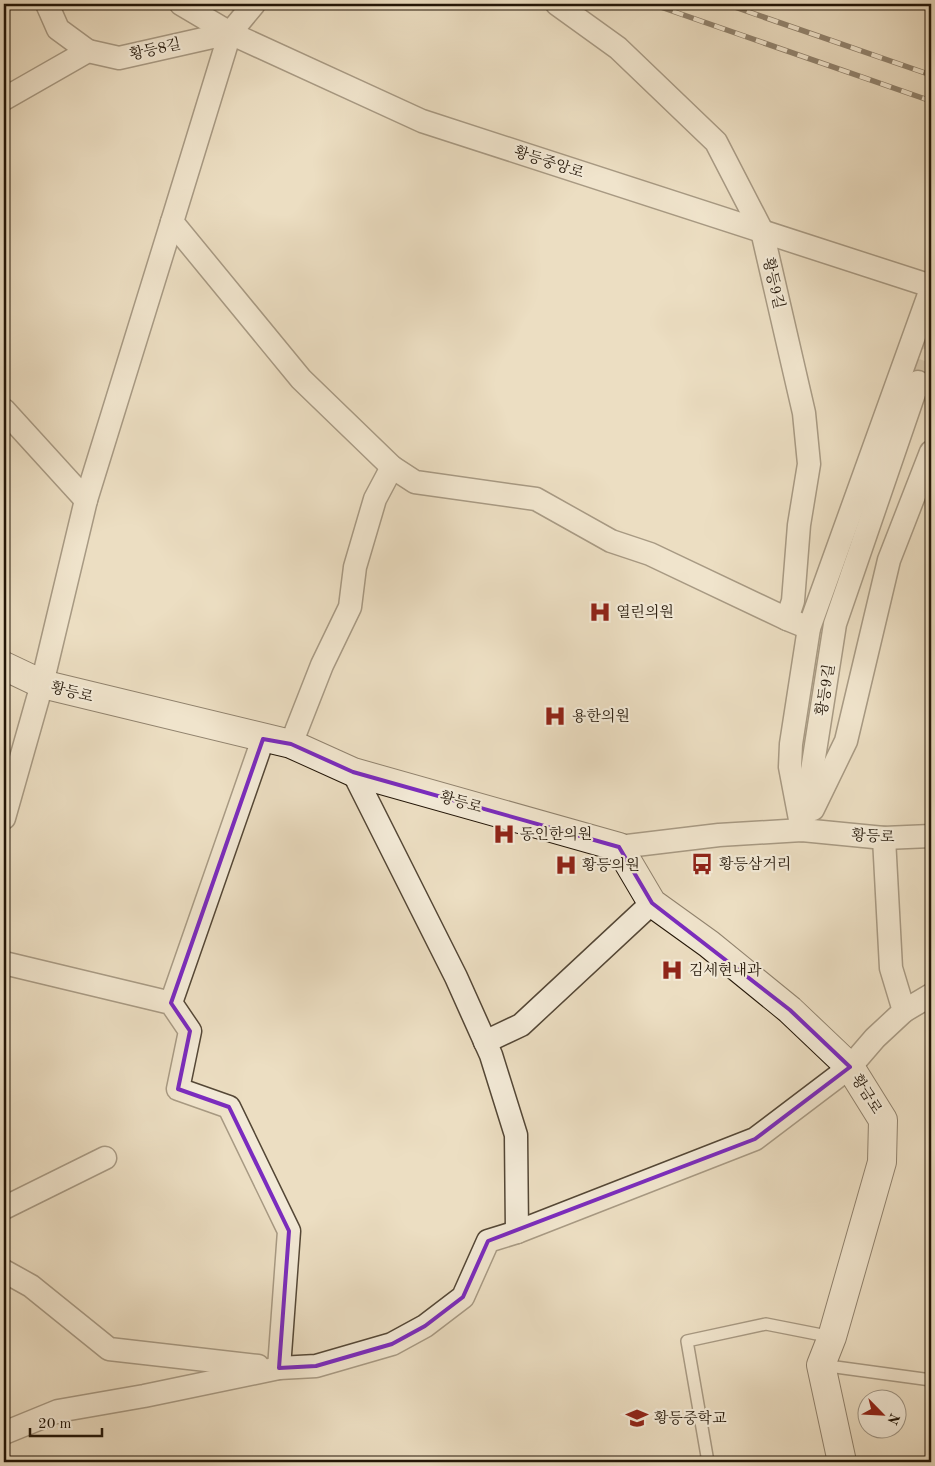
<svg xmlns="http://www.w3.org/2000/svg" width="935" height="1466" viewBox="0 0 935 1466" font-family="'Old Standard TT','Noto Serif KR',serif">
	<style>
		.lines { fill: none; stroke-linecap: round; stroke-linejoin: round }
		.minor-tunnel { stroke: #c4b69d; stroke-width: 22; stroke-dasharray: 22 11; stroke-linecap: butt }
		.service-casing { stroke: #544736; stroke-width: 14 }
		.minor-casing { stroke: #544736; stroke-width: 25 }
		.secondary-casing { stroke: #221507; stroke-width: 30 }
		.service { stroke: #f3ead7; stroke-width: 11 }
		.minor { stroke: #f3ead7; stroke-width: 22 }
		.secondary { stroke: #f3ead7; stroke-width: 28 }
		.rail-casing { stroke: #221507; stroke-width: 5.5 }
		.rail { stroke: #f3ead7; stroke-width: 4; stroke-dasharray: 11; stroke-linecap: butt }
		.marked { fill: none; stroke: #7b2cbf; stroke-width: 4; stroke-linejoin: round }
		.labels { text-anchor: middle; stroke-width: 4.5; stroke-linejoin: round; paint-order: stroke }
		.street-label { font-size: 15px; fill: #221507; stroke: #f3ead7 }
		.poi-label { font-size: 15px; fill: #221507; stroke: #f3ead7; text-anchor: start }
	</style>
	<rect width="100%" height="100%" fill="#ecdec2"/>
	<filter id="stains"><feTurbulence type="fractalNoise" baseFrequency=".004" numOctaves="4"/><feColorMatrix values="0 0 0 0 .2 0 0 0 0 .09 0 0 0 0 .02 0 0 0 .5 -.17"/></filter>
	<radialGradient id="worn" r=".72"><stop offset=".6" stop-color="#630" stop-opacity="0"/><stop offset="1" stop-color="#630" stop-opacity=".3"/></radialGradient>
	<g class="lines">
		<!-- minor-tunnel -->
		<path class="minor-tunnel" d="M918,382L931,346"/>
		<!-- service casing -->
		<g class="service-casing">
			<g id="service">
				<path d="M821,1365L931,1380"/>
				<path d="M708,1462L687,1341L766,1324L832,1337"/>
			</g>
		</g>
		<!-- minor casing -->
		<g class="minor-casing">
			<g id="minor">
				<path d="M47,4L58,29L88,51"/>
				<path d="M181,4L230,33L422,121L931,286"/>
				<path d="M254,4L230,33L172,222L301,379L392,467L415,482L536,499L611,541L650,554L787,619"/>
				<path d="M557,4L618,48L716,142L762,231L804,413L809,464L799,525L793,601L787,619L809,628"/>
				<path d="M4,99L88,51L119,58L230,33"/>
				<path d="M4,410L86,500"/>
				<path d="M291,744L322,665L350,607L355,567L375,499L392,467"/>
				<path d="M353,772L456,977L491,1055L516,1135L517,1232"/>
				<path d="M813,809L846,741L889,560L931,452"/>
				<path d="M805,815L835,624L918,382"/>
				<path d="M4,818L42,684L86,500L172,222"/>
				<path d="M802,830L790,767L791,744L809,628L931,289"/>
				<path d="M619,847L719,835L802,830L884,838L931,836"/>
				<path d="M4,963L171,1003L190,1031L178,1089L229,1107L289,1231L279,1368"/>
				<path d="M171,1003L263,739"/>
				<path d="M904,1011L931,995"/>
				<path d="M485,1042L521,1025L652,903"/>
				<path d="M4,1208L105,1158"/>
				<path d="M4,1271L31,1286L109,1349L258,1366"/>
				<path d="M4,1433L58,1411L144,1396L279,1368L316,1366L392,1344L425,1326L463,1297L488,1241L517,1232L755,1139L850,1067L875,1038L904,1011L891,968L884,838"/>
			</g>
		</g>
		<!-- secondary casing -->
		<g class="secondary-casing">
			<path id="secondary" d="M4,666L42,684L291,744L353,772L619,847L652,903L709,944L790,1010L850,1067L883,1120L882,1162L832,1337L821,1365L842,1462"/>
		</g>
		<!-- service -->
		<use href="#service" class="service"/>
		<!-- minor -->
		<use href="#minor" class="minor"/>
		<!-- secondary -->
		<use href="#secondary" class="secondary"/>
		<!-- rail casing -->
		<g class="rail-casing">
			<g id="rail">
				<path d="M652,4L931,101"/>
				<path d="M726,4L931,75"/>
			</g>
		</g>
		<!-- rail -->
		<use href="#rail" class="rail"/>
	</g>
	<!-- marked area -->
	<path d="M0 0H935V1466H0ZM263,739L291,744L353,772L619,847L652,903L790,1010L850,1067L755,1139L488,1241L463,1297L425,1326L392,1344L316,1366L279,1368L289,1231L229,1107L178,1089L190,1031L171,1003Z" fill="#ecdec2" fill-opacity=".55" fill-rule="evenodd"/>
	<path class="marked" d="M263,739L291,744L353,772L619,847L652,903L790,1010L850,1067L755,1139L488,1241L463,1297L425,1326L392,1344L316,1366L279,1368L289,1231L229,1107L178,1089L190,1031L171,1003Z"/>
	<!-- icons -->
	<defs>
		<g id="hospital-bare" transform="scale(1.725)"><path d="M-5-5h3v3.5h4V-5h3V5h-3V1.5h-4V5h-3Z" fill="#8f2418" stroke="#f3ead7" stroke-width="2.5" paint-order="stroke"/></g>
		<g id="bus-bare" transform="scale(1.725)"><path d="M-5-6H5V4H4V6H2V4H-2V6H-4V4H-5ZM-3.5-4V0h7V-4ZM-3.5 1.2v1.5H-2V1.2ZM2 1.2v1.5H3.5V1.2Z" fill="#8f2418" stroke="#f3ead7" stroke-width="2.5" paint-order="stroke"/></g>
		<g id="school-bare" transform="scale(1.725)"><path d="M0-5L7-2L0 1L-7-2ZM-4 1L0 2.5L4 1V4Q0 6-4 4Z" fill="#8f2418" stroke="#f3ead7" stroke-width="2.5" paint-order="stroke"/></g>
	</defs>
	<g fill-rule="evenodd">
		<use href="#hospital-bare" x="600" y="612"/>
		<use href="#hospital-bare" x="555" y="716"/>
		<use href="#hospital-bare" x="504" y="834"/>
		<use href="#bus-bare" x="702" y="864"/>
		<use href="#hospital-bare" x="566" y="865"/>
		<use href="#hospital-bare" x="672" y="970"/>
		<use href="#school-bare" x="637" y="1418"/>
	</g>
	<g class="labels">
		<!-- street labels -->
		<g class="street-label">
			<text transform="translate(155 49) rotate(-13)" y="5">황등8길</text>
			<text transform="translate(549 162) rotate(18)" y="5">황등중앙로</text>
			<text transform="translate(774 283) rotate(77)" y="5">황등9길</text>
			<text transform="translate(825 690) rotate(-81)" y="5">황등9길</text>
			<text transform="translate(72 692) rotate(14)" y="5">황등로</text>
			<text transform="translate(461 802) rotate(16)" y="5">황등로</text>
			<text transform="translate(873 836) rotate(3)" y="5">황등로</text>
			<text transform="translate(867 1094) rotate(58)" y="5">황금로</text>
		</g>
		<!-- poi labels -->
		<g class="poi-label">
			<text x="616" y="617">열린의원</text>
			<text x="572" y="721">용한의원</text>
			<text x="520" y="839">동인한의원</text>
			<text x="719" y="869">황등삼거리</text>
			<text x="582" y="870">황등의원</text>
			<text x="689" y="975">김세현내과</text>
			<text x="654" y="1423">황등중학교</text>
		</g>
	</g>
	<!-- margin -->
	<rect width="935" height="1466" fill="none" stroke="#ecdec2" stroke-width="20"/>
	<rect x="5" y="5" width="925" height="1456" fill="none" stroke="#221507" stroke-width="2.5"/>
	<rect x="10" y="10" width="915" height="1446" fill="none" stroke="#221507"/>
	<!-- north arrow -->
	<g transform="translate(882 1414) rotate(114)"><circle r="24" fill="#f3ead7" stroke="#9f9584"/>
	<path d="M0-4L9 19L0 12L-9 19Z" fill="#8f2418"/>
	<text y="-8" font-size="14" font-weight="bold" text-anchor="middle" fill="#221507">N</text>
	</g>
	<!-- scale -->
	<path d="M30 1428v8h72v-8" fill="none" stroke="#221507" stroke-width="2.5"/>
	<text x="38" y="1428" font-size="15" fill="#221507" stroke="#f3ead7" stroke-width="4" paint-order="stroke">20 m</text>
	<rect width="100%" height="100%" filter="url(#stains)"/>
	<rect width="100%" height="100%" fill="url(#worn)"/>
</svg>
